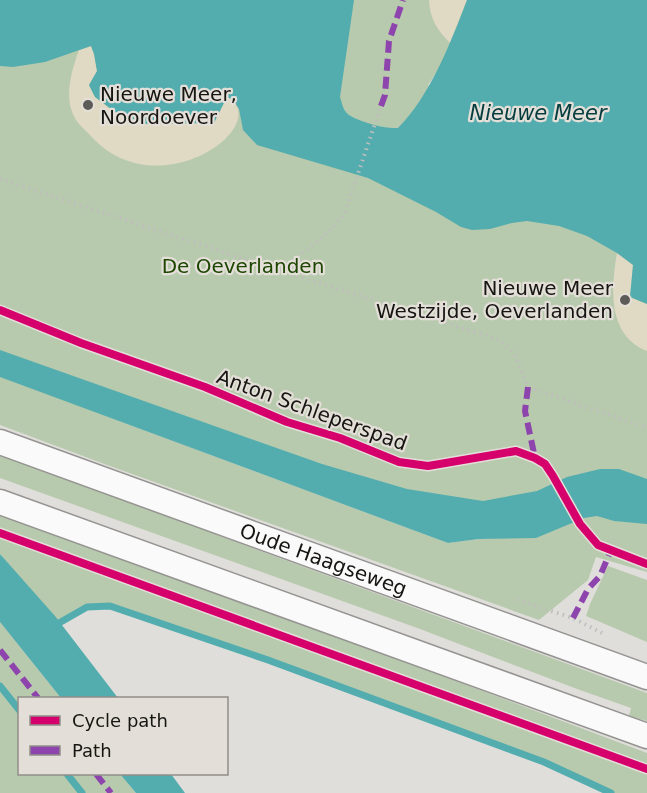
<svg xmlns="http://www.w3.org/2000/svg" width="647" height="793" viewBox="0 0 647 793" font-family="'DejaVu Sans',sans-serif">
	<style>
		.green { fill: #b8caad; fill-rule: evenodd }
		.sand { fill: #e0dac4 }
		.water { fill: #53adaf }
		.lines { fill: none; stroke-linecap: round; stroke-linejoin: round }
		.stream { stroke: #53adaf; stroke-width: 7 }
		.minor-casing { stroke: #959492; stroke-width: 27 }
		.path { stroke: #bebebd; stroke-width: 4; stroke-dasharray: 1.5 4.5; stroke-linecap: butt }
		.minor { stroke: #fafafa; stroke-width: 24 }
		.quiet { stroke: #8e44ad; stroke-width: 6; stroke-dasharray: 12 6; stroke-linecap: butt }
		.cycleway-casing { stroke: #e3dfd8; stroke-width: 11 }
		.cycleway { stroke: #d6006c; stroke-width: 8 }
		.poi-dot { fill: #5d5b58; stroke: #e3dfd8; stroke-width: 2 }
		.labels { text-anchor: middle; stroke-width: 4.5; stroke-linejoin: round; paint-order: stroke }
		.poi-label { font-size: 20px; fill: #161512; stroke: #e3dfd8; text-anchor: start }
		.park-label { font-size: 20px; fill: #1d4600; stroke: #e3dfd8 }
		.street-label { font-size: 20px; fill: #161512; stroke: #e3dfd8 }
		.water-label { font-size: 21px; font-style: italic; fill: #063d3f; stroke: #e3dfd8 }
	</style>
	<rect width="100%" height="100%" fill="#e0dedb"/>
	<!-- green -->
	<g class="green">
		<path d="M307,0H471L440,67L428,85L647,246V572L596,557L588,580L539,620L107,465L0,425V14ZM106,416L527,537L479,539L448,543Z"/>
		<path d="M0,453L255,549L647,693V721L629,716L631,708L577,689L420,629L0,478Z"/>
		<path d="M0,509L647,753V793H611L544,762L268,660L110,606L87,607L59,623L0,554Z"/>
		<path d="M608,566L647,580V642L586,616L590,604Z"/>
		<path d="M0,622L61,698H20V774H120L136,793H0Z"/>
	</g>
	<!-- sand -->
	<g class="sand">
		<path d="M429,0H467L450,43C437,30 430,19 429,0Z"/>
		<path d="M91,46L94,54L97,71L89,85L95,97L115,112L146,124L213,123L227,96C276,125 157,211 90,135C85,130 78,124 75,118C63,97 72,70 79,50Z"/>
		<path d="M617,253L633,265L630,297L647,304V351C607,335 611,288 617,253Z"/>
	</g>
	<!-- water -->
	<g class="water">
		<path d="M0,0H354L340,97C342,103 343,111 349,115C360,122 385,129 398,128C430,96 451,42 467,0H647V304L630,297L633,265L617,253L587,236L559,226L527,221L512,223L490,229L472,230L461,227L436,212L368,178L257,145L243,130L239,109L233,100L227,97L214,123L146,124L115,112L95,97L89,85L97,71L94,54L91,46L45,62L13,67L0,66Z"/>
		<path d="M0,350L322,464L407,489L483,501L537,491L567,477L600,469H619L647,479V524L614,521L597,516L584,518L536,538L479,539L448,543L0,377Z"/>
		<path d="M0,554L55,616L118,698H61L0,622Z"/>
		<path d="M120,774H171L185,793H136Z"/>
	</g>
	<g class="lines">
		<!-- stream -->
		<g class="stream">
			<path d="M59,623L87,607L110,606L268,660L544,762L611,793"/>
			<path d="M0,686L20,711"/>
			<path d="M67,774L82,793"/>
		</g>
		<!-- minor casing -->
		<g class="minor-casing">
			<g id="minor">
				<path id="s1" d="M0,442L647,677"/>
				<path d="M0,502L647,736"/>
			</g>
		</g>
		<!-- path -->
		<g class="path">
			<path d="M0,179L288,273L500,340L514,353L528,387L647,428"/>
			<path d="M288,273L301,254L325,235L344,215L381,106"/>
			<path d="M517,600L573,618L606,635"/>
		</g>
		<!-- minor -->
		<use href="#minor" class="minor"/>
		<!-- quiet -->
		<g class="quiet">
			<path d="M381,106L385,95L389,41L403,0"/>
			<path d="M528,387L525,411L535,458"/>
			<path d="M573,618L588,589L600,576L611,550"/>
			<path d="M0,650L38,698"/>
			<path d="M96,774L111,793"/>
		</g>
		<!-- cycleway casing -->
		<g class="cycleway-casing">
			<g id="cycleway">
				<path d="M0,310L81,343L205,387L287,422L340,438L399,462L428,466L516,451L535,458L545,464L553,476L580,524L598,545L647,564"/>
				<path d="M0,533L647,769"/>
			</g>
		</g>
		<!-- cycleway -->
		<use href="#cycleway" class="cycleway"/>
	</g>
	<!-- markers -->
	<g class="poi-dot">
		<circle cx="88" cy="105" r="6"/>
		<circle cx="625" cy="300" r="6"/>
	</g>
	<g class="labels">
		<!-- poi labels -->
		<g class="poi-label">
			<text x="100" y="101">Nieuwe Meer,<tspan x="100" dy="23">Noordoever</tspan></text>
			<text x="613" y="295" text-anchor="end">Nieuwe Meer<tspan x="613" dy="23">Westzijde, Oeverlanden</tspan></text>
		</g>
		<!-- park labels -->
		<g class="park-label">
			<text x="243" y="273">De Oeverlanden</text>
		</g>
		<!-- street labels -->
		<g class="street-label">
			<text transform="translate(312 410) rotate(20)" y="7">Anton Schleperspad</text>
			<text dy="7" stroke="none"><textPath href="#s1" startOffset="344">Oude Haagseweg</textPath></text>
		</g>
		<!-- water labels -->
		<g class="water-label">
			<text x="538" y="120">Nieuwe Meer</text>
		</g>
	</g>
	<!-- legend -->
	<rect x="18" y="697" width="210" height="78" fill="#e3dfd8" stroke="#918e89" stroke-width="1.5"/>
	<rect x="30" y="716" width="30" height="9" fill="#d6006c" stroke="#918e89" stroke-width="1.5"/>
	<text x="72" y="727" font-size="18" fill="#161512">Cycle path</text>
	<rect x="30" y="746" width="30" height="9" fill="#8e44ad" stroke="#918e89" stroke-width="1.5"/>
	<text x="72" y="757" font-size="18" fill="#161512">Path</text>
</svg>
